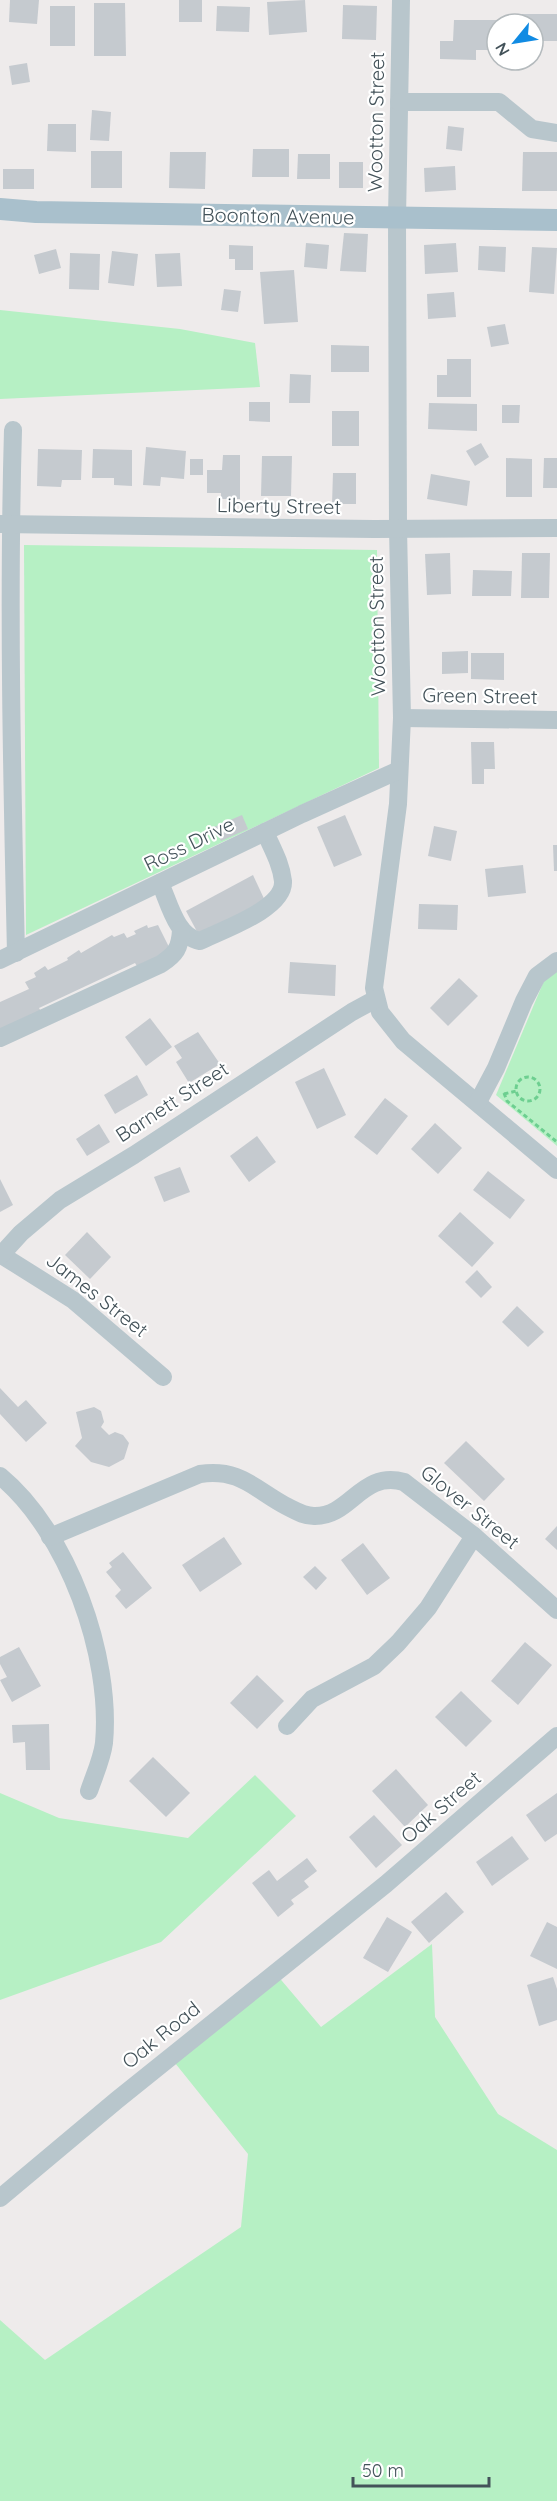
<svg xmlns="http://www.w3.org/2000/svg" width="557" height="2501" viewBox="0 0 557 2501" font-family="Quicksand,sans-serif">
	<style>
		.green { fill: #b6f0c4 }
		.building { fill: #c5cacf }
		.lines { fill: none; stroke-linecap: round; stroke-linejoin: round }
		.path { stroke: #6dcf90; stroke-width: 3; stroke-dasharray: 4.5 3; stroke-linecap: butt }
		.minor { stroke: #b8c6cc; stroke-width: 18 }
		.major { stroke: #a9c0cc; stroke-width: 22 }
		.labels { text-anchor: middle; stroke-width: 4.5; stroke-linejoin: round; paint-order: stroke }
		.street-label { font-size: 20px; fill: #435259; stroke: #fff }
	</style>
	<rect width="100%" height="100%" fill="#eeebeb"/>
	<!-- green -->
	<g class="green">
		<path d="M0,310L180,329L255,343L260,387L0,399Z"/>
		<path d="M24,545L377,550L379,768L26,935Z"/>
		<path d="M557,970V1146L496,1095L546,976Z"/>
		<path d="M255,1775L296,1816L161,1942L0,2000V1793L59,1818L188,1838Z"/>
		<path d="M432,1944L435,2017L498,2114L557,2150V2501H0V2320L45,2360L241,2227L248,2154L167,2053L271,1968L321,2027Z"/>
	</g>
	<!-- building -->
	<g class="building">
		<path d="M10,0H39L37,24L9,22Z"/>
		<rect x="179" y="0" width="23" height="22"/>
		<path d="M305,0L307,32L269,35L267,2Z"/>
		<path d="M94,3H125L126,56H94Z"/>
		<path d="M343,5L377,6L376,40L342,39Z"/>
		<rect x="50" y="6" width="25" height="40"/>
		<path d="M217,6L250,7L249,32L216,31Z"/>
		<path d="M522,14H557V41H533V24H522Z"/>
		<path d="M454,20H497V50H476V60L440,59V41H453Z"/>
		<path d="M27,63L30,82L12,85L9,66Z"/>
		<path d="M92,110L111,112L109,141L90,140Z"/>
		<path d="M48,124H76V152L47,151Z"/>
		<path d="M448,126L464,128L462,151L446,149Z"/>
		<path d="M253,149H289V177H252Z"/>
		<rect x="91" y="151" width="31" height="37"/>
		<path d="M170,152H206L205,189L169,188Z"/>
		<path d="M523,152H557V191H522Z"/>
		<path d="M298,154H330V179H297Z"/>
		<rect x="339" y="162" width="24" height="26"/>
		<path d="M455,166L456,190L425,192L424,168Z"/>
		<rect x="3" y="169" width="31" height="20"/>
		<path d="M344,233L368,234L366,272L340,271Z"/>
		<path d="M306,243L329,245L327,269L304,267Z"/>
		<path d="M456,243L458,272L425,274L424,245Z"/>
		<path d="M229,245L253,246V270H235V259H229Z"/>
		<path d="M479,246L506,247L505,272L478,270Z"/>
		<path d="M532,247L557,248L554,294L529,292Z"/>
		<path d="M56,249L61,268L39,274L34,255Z"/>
		<path d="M112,251L138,254L134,286L108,283Z"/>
		<path d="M70,253L100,254L99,290L69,289Z"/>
		<path d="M180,253L182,286L157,287L155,254Z"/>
		<path d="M294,270L298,322L264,324L260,272Z"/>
		<path d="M224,289L241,291L238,312L221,310Z"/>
		<path d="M454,292L456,317L428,319L427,294Z"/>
		<path d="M505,324L509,344L491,347L487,327Z"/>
		<path d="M331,345L369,346V372H331Z"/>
		<path d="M447,359H471V397H437V375H447Z"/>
		<path d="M290,374L311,375L310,403H289Z"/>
		<path d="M249,402H270V422L249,421Z"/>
		<path d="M429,403L477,404V431L428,429Z"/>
		<path d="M502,405H520L519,423H502Z"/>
		<rect x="332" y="411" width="27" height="35"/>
		<path d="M481,443L489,457L475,466L466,451Z"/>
		<path d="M146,447L186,451L184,479L161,477L160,486L143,485Z"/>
		<path d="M38,449L82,450L81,480H62L61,487L37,486Z"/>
		<path d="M93,449L132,450V486L114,485V478H92Z"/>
		<path d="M223,455H240V499H221V493H207V470H222Z"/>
		<path d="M262,456H292L291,496H261Z"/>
		<path d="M506,458L532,459V497H506Z"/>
		<path d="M544,458H557V488H543Z"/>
		<rect x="190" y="459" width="13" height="16"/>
		<path d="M333,473H356V504H332Z"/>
		<path d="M431,474L470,481L467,506L427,499Z"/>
		<path d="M450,553L451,594L427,595L425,554Z"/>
		<path d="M522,553H550L549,598H521Z"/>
		<path d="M473,570L512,571L511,596H472Z"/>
		<path d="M468,651V673L442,674V652Z"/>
		<path d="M471,653H504V680L471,679Z"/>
		<path d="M471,742H494L495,769H484V784H472Z"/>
		<path d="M242,815L248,829L221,841L214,827Z"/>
		<path d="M345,815L362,855L334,867L317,827Z"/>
		<path d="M434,826L457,831L451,861L428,856Z"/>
		<path d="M553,845H557V871H554Z"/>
		<path d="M523,865L526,893L488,897L485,869Z"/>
		<path d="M253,875L267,905L201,939L186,911Z"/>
		<path d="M419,904L458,905L457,930L418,929Z"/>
		<path d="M147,925L148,928L158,925L172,953L139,969L135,963L39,1008L43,1015L0,1035V1002L29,989L25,982L36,977L34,973L45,966L48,970L68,960L67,958L79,950L81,953L112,935L114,937L124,933L127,938L136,934L134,931Z"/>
		<path d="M290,962L336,965L335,996L288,993Z"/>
		<path d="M459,978L478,996L448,1026L430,1008Z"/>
		<path d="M150,1018L172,1047L146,1066L125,1037Z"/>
		<path d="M198,1032L220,1064L189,1083L176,1062L182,1058L174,1046Z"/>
		<path d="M324,1068L346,1115L317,1129L295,1082Z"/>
		<path d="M137,1075L148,1095L115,1114L104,1095Z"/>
		<path d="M385,1098L408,1116L377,1155L354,1137Z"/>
		<path d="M435,1123L462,1148L438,1174L411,1149Z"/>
		<path d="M99,1124L110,1142L87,1156L76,1139Z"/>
		<path d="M257,1136L276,1162L249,1182L230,1156Z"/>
		<path d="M180,1167L190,1192L164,1202L154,1177Z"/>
		<path d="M488,1171L525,1200L510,1219L473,1190Z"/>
		<path d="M0,1179L13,1205L0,1212Z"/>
		<path d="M460,1212L494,1243L472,1267L438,1236Z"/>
		<path d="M87,1232L111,1257L90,1279L65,1255Z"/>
		<path d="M477,1270L492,1287L481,1298L465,1282Z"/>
		<path d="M517,1306L544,1332L528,1347L502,1322Z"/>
		<path d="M0,1388L18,1407L26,1400L47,1423L26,1442L0,1414Z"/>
		<path d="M94,1407L101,1411L104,1422L101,1427L109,1435L115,1432L123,1435L129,1443L124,1459L109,1467L91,1462L75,1446L82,1438L76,1412Z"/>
		<path d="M466,1441L505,1479L484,1501L444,1463Z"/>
		<path d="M557,1526V1550L545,1539Z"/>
		<path d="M224,1537L242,1564L200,1592L182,1565Z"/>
		<path d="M363,1543L390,1578L367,1595L341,1560Z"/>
		<path d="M123,1552L152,1588L126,1609L115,1596L121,1590L106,1572L112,1567L109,1563Z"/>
		<path d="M315,1566L327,1578L316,1590L303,1577Z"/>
		<path d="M525,1642L552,1665L518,1705L491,1681Z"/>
		<path d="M19,1647L41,1686L12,1702L0,1680L7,1677L0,1664V1657Z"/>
		<path d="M257,1675L284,1701L257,1729L230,1703Z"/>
		<path d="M461,1691L492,1721L466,1747L435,1717Z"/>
		<path d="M49,1724L50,1770H26L25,1742L13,1743L12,1725Z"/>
		<path d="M153,1757L190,1793L166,1817L129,1781Z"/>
		<path d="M396,1769L428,1805L405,1827L372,1791Z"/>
		<path d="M557,1793V1834L545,1842L526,1815Z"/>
		<path d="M374,1815L402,1845L376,1868L349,1837Z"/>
		<path d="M512,1836L529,1859L492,1886L476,1862Z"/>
		<path d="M307,1858L317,1871L304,1881L309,1887L291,1900L294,1904L278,1917L252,1883L269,1870L277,1881Z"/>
		<path d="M446,1892L464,1912L429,1943L411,1922Z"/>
		<path d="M387,1917L412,1932L388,1972L363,1958Z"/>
		<path d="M547,1922L557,1927V1969L530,1956Z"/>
		<path d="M553,1977L557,1989V2020L539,2026L527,1985Z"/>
	</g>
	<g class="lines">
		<!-- path -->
		<g class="path">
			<circle cx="528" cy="1089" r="12"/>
			<path d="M504,1093L507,1101L557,1142"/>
			<path d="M504,1094L516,1091"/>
		</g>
		<!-- minor -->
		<g class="minor">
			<path d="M401,0L397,218L398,528L402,718L398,804L374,988L380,1012L403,1041L557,1170"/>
			<path d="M399,102H499L532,129L557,133"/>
			<path d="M13,430C8,605 12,778 16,953"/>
			<path d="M0,524L374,529L557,528"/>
			<path d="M402,718L557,720"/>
			<path d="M160,883C169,902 176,937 200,941C222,930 285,909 283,881C281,863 272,848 265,832"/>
			<path d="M0,960L302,814L399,770"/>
			<path d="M0,1038L161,964C176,954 180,948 181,930"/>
			<path d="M478,1102L496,1068L524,1001L537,976L557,961"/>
			<path d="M0,1254L73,1300L163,1377"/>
			<path d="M1,1255L21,1233L60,1200L134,1155L352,1012L376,999"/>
			<path d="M0,1476C68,1532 112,1656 104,1743C102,1759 94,1776 89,1791"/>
			<path d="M50,1537L200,1474C241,1468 255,1490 288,1507C296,1511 304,1516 314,1516C351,1517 361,1470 404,1482L474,1536L557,1610"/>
			<path d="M287,1726L312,1699L374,1666L398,1643L428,1608L474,1536"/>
			<path d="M0,2198L117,2100L386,1884L557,1736"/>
		</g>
		<!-- major -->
		<path class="major" d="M0,209L36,212L557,220"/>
	</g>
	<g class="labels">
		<!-- street labels -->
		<g class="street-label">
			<text transform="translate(376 122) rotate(-89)" y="7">Wootton Street</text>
			<text transform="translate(278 216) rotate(1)" y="7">Boonton Avenue</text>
			<text transform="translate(279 506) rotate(1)" y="7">Liberty Street</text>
			<text transform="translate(377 626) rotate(-91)" y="7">Wootton Street</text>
			<text transform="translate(480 696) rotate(1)" y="7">Green Street</text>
			<text transform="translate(189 844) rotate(-26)" y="7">Ross Drive</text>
			<text transform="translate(172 1102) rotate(-33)" y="7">Barnett Street</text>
			<text transform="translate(97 1295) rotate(38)" y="7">James Street</text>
			<text transform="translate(470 1507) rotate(39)" y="7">Glover Street</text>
			<text transform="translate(441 1807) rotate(-41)" y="7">Oak Street</text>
			<text transform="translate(161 2035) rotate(-39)" y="7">Oak Road</text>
		</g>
	</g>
	<!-- north arrow -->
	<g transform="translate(515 42) rotate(240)"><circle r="28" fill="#ffffff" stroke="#b4babd" stroke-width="1.5"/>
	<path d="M0-4.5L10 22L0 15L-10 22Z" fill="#118be3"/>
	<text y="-9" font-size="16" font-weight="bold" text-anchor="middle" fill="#435259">N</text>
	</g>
	<!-- scale -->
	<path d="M353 2477v9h136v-9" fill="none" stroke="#435259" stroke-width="3"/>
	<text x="362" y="2477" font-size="18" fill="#435259" stroke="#ffffff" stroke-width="4.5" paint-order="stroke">50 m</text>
</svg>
